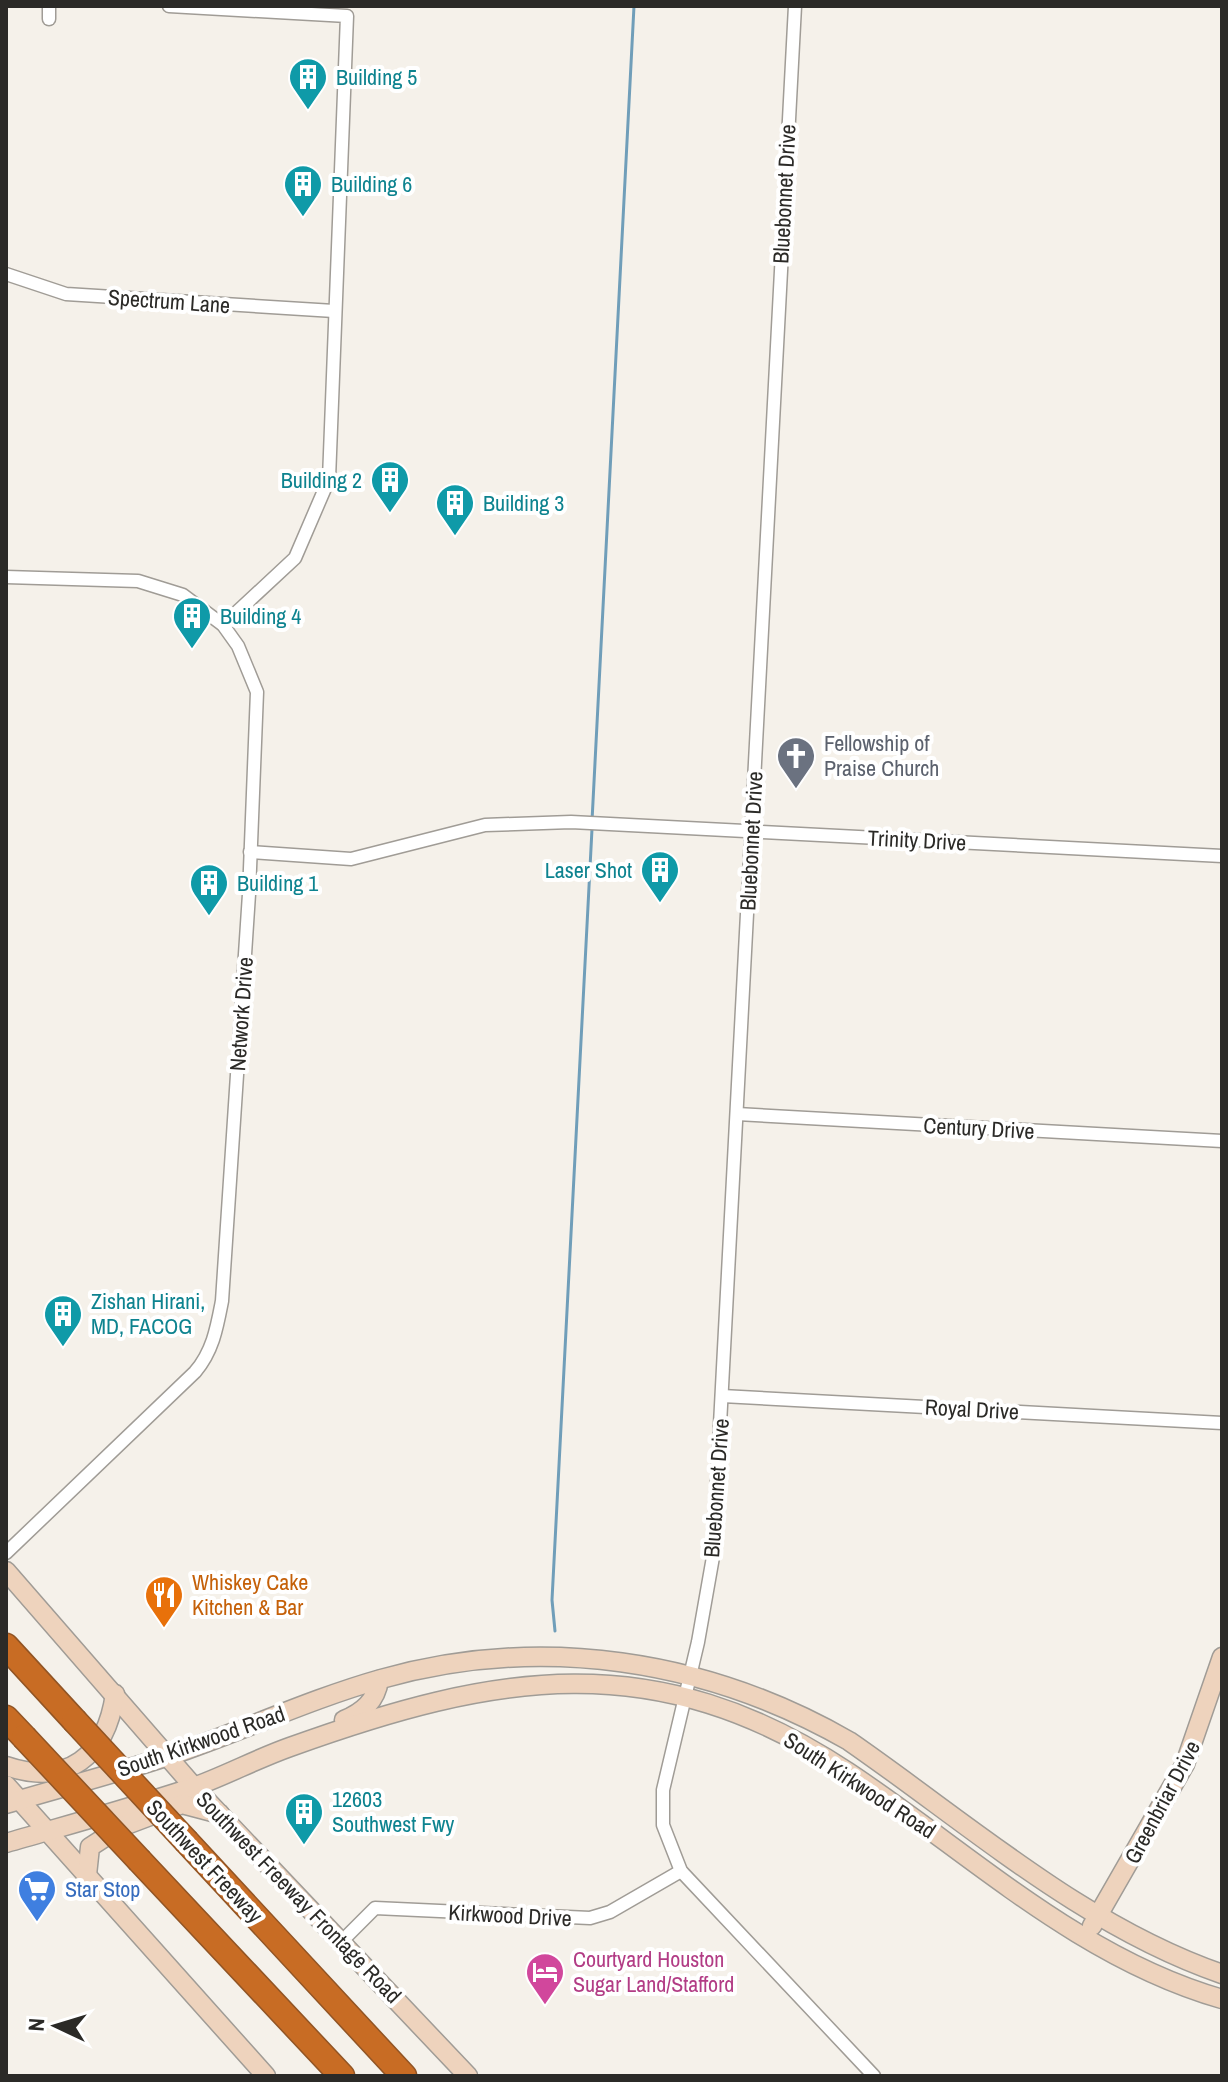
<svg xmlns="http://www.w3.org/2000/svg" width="1228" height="2082" viewBox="0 0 1228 2082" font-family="'Archivo Narrow',sans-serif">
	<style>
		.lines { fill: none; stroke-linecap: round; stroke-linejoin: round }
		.stream { stroke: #709eb9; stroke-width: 3 }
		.street-casing { stroke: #a09c96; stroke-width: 15 }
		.secondary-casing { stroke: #a09c96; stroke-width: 21 }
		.highway-casing { stroke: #915525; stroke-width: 27 }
		.street { stroke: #fff; stroke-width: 12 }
		.secondary { stroke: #eed3bd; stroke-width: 18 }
		.highway { stroke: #c86c24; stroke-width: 24 }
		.highway-bridge-casing { stroke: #915525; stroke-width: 27; stroke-linecap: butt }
		.highway-bridge { stroke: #c86c24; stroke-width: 24 }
		.labels { text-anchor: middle; stroke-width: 8; stroke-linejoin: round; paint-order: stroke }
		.culture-label { font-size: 22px; fill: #0d838f; stroke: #fff; text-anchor: start }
		.street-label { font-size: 22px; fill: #2b2a27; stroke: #fff }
		.worship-label { font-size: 22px; fill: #5b616d; stroke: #fff; text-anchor: start }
		.food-label { font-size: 22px; fill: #c56008; stroke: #fff; text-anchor: start }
		.shop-label { font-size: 22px; fill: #366cbe; stroke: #fff; text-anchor: start }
		.hotel-label { font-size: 22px; fill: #b23c85; stroke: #fff; text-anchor: start }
	</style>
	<rect width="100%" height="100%" fill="#f5f1ea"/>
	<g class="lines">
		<!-- stream -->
		<g class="stream">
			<path d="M592,821L634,6"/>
			<path d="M555,1631L552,1600L592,829"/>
		</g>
		<!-- street casing -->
		<g class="street-casing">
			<g id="street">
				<path d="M169,6L347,16L329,479L295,558L223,625"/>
				<path d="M795,6L713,1557L698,1642L663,1790V1825L681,1871L874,2076"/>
				<path d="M49,19V6"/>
				<path d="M6,274L66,294L334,311"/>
				<path d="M6,577L138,581L183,595L223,625L238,646L257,692L249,894L222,1301C217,1327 213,1351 195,1372L6,1553"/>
				<path d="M250,852L351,859L485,825L571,822L1222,856"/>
				<path d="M737,1114L1222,1141"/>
				<path d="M722,1396L1222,1423"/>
				<path d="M342,1941L375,1908L590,1918L610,1912L681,1871"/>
			</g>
		</g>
		<!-- secondary casing -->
		<g class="secondary-casing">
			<g id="secondary">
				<path d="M6,1571L194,1787L468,2076"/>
				<path d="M344,1720C363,1712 376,1701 379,1680"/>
				<path d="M6,1766C68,1787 106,1756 115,1694"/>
				<path d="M6,1785L266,2076"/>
				<path d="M6,1804C66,1786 127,1771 186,1750C251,1727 314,1698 381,1679C541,1634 706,1659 849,1741C969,1824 1083,1926 1222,1974"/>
				<path d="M6,1843C68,1825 130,1808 191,1788C225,1776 256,1759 290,1747C495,1673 655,1644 848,1772C970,1853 1079,1958 1222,1999"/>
				<path d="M87,1875L90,1847L121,1827L182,1804L220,1814"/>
				<path d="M1092,1926L1185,1764L1222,1657"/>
			</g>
		</g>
		<!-- highway casing -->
		<g class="highway-casing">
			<g id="highway">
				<path d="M6,1646L74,1720"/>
				<path d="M6,1718L24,1737"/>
				<path d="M187,1842L404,2076"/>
				<path d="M140,1861L342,2076"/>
			</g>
		</g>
		<!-- street -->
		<use href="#street" class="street"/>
		<!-- secondary -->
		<use href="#secondary" class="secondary"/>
		<!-- highway -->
		<use href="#highway" class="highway"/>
		<!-- highway-bridge casing -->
		<g class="highway-bridge-casing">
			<g id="highway-bridge">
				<path d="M74,1720L187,1842"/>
				<path d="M24,1737L140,1861"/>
			</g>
		</g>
		<!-- highway-bridge -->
		<use href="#highway-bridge" class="highway-bridge"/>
	</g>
	<!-- icons -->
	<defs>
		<g id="building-pin" transform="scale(2)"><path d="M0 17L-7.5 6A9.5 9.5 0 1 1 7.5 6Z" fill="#0f9aa8" stroke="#fff"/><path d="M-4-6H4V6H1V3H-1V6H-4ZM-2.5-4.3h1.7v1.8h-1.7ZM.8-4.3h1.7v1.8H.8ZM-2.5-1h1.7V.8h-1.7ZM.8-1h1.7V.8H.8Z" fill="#fff"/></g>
		<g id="church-pin" transform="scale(2)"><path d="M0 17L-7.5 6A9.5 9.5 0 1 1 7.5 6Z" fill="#6b7280" stroke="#fff"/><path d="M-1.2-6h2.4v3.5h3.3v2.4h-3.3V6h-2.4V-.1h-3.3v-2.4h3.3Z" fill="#fff"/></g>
		<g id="restaurant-pin" transform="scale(2)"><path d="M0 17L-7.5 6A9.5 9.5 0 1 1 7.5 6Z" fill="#e8710a" stroke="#fff"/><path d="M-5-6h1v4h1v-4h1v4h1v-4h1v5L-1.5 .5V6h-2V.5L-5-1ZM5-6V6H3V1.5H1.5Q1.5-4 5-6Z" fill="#fff"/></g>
		<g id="supermarket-pin" transform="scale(2)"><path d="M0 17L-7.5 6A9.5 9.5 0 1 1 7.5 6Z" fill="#3f7fe0" stroke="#fff"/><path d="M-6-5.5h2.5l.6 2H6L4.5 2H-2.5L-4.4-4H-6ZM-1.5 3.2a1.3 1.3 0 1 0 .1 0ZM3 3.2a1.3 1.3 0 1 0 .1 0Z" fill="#fff"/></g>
		<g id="hotel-pin" transform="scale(2)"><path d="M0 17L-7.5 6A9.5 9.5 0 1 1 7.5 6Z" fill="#d1479c" stroke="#fff"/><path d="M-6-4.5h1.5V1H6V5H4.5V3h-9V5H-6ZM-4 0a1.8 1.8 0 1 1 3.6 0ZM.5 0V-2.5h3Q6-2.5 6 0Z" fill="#fff"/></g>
	</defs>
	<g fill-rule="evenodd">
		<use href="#building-pin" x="308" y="77"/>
		<use href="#building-pin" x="303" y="184"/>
		<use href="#building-pin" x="390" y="480"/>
		<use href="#building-pin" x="455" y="503"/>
		<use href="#building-pin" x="192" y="616"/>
		<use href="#church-pin" x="796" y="756"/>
		<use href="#building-pin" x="660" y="870"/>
		<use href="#building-pin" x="209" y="883"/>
		<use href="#building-pin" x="63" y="1314"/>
		<use href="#restaurant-pin" x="164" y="1595"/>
		<use href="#building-pin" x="304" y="1812"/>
		<use href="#supermarket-pin" x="37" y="1889"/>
		<use href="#hotel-pin" x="545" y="1972"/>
	</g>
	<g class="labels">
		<!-- culture labels -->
		<g class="culture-label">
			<text x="336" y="85">Building 5</text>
			<text x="331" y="192">Building 6</text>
			<text x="362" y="488" text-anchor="end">Building 2</text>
			<text x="483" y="511">Building 3</text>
			<text x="220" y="624">Building 4</text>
			<text x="632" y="878" text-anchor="end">Laser Shot</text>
			<text x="237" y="891">Building 1</text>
			<text x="91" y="1309">Zishan Hirani,<tspan x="91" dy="25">MD, FACOG</tspan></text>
			<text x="332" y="1807">12603<tspan x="332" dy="25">Southwest Fwy</tspan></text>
		</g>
		<!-- street labels -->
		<g class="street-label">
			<text transform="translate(784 194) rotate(-87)" y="8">Bluebonnet Drive</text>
			<text transform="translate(169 301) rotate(4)" y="8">Spectrum Lane</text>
			<text transform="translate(917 840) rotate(3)" y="8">Trinity Drive</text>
			<text transform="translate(751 841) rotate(-87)" y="8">Bluebonnet Drive</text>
			<text transform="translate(241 1014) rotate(-86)" y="8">Network Drive</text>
			<text transform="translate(979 1128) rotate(3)" y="8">Century Drive</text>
			<text transform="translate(972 1409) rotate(3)" y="8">Royal Drive</text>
			<text transform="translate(716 1488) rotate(-86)" y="8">Bluebonnet Drive</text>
			<text transform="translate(201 1741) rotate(-19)" y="8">South Kirkwood Road</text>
			<text transform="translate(860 1785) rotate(33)" y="8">South Kirkwood Road</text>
			<text transform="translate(1162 1802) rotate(-62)" y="8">Greenbriar Drive</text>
			<text transform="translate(205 1861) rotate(47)" y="8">Southwest Freeway</text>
			<text transform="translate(299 1897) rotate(46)" y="8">Southwest Freeway Frontage Road</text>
			<text transform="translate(510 1915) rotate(3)" y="8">Kirkwood Drive</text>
		</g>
		<!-- worship labels -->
		<g class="worship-label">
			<text x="824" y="751">Fellowship of<tspan x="824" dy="25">Praise Church</tspan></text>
		</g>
		<!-- food labels -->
		<g class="food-label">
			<text x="192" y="1590">Whiskey Cake<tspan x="192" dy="25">Kitchen &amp; Bar</tspan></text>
		</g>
		<!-- shop labels -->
		<g class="shop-label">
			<text x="65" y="1897">Star Stop</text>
		</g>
		<!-- hotel labels -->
		<g class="hotel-label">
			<text x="573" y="1967">Courtyard Houston<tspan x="573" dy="25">Sugar Land/Stafford</tspan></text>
		</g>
	</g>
	<!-- border -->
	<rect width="1228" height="2082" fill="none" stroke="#2b2a27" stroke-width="16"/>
	<!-- north arrow -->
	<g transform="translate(56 2026) rotate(274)" stroke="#ffffff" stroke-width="6" paint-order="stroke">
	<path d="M0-6L14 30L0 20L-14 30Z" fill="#2b2a27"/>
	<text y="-12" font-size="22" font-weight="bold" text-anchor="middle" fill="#2b2a27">N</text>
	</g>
</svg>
